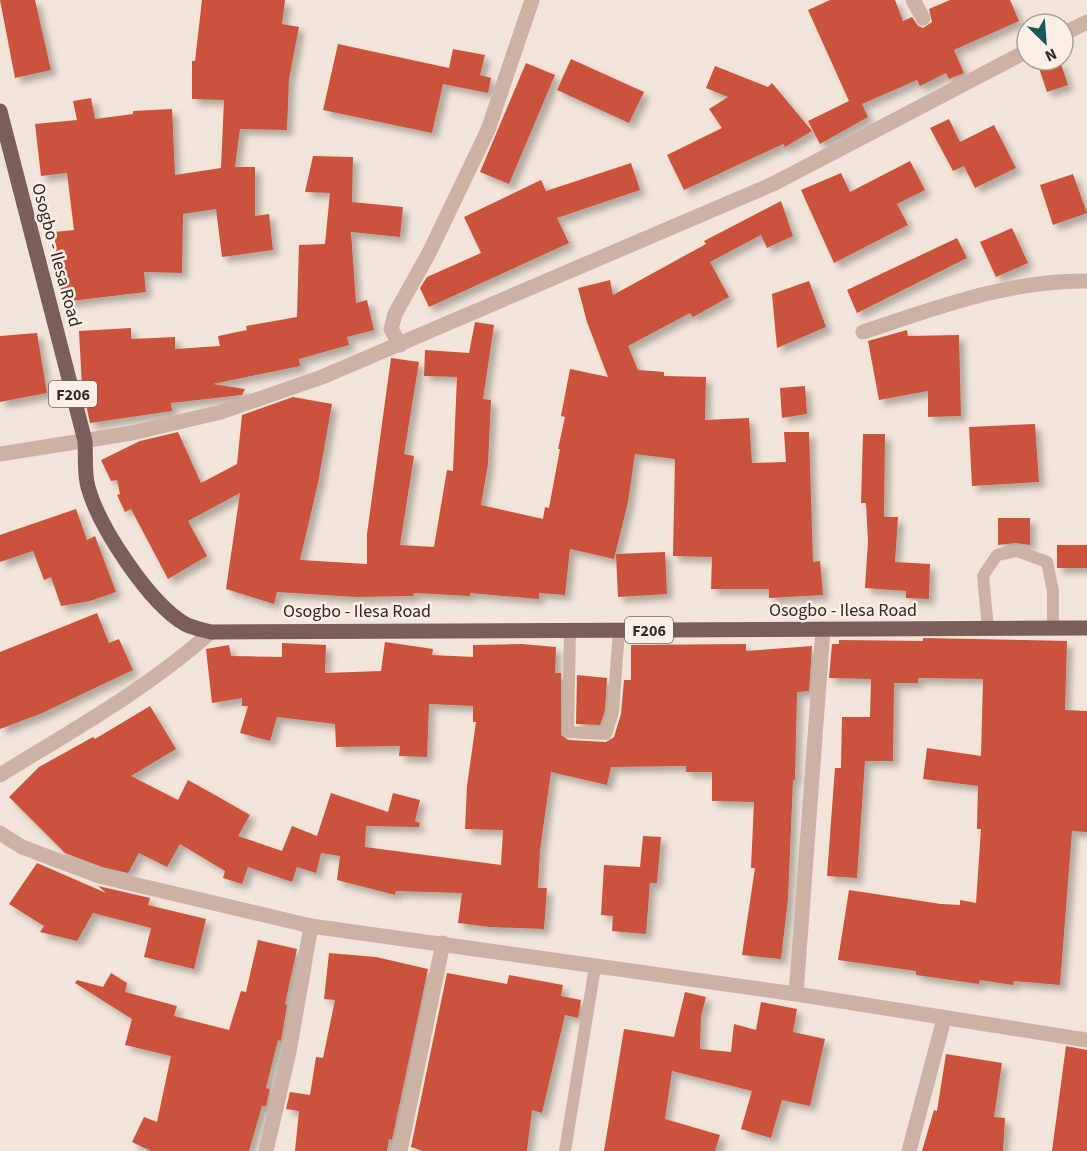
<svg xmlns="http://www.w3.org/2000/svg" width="1087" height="1151" viewBox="0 0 1087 1151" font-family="'Source Sans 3',sans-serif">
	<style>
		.building { fill: #cb523e; filter: url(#shadow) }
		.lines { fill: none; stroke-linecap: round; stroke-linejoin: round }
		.lane { stroke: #cbb2a5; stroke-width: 12 }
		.street { stroke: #cbb2a5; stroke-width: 15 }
		.primary { stroke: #795f57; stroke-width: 15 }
		.labels { text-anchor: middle; stroke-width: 5; stroke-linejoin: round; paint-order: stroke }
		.shield { fill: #faefe6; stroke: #716560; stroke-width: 1.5 }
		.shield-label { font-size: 16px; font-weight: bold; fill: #362a26 }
		.street-label { font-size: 18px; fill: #362a26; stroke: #faefe6 }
	</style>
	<defs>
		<filter id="shadow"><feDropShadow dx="5.5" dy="5.5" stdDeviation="3" flood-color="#0004"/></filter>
	</defs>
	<rect width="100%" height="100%" fill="#f2e4d9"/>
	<!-- building -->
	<g class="building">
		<path d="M0,0H35L51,70L15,78Z"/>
		<path d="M202,0H285L282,24L299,27L289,79L287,130L240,129L235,167H255V216L269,214L273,250L222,257L216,209L183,214L182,273L144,272L146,292L62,302L54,232L74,230L67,173L41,176L35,124L77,120L73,101L91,98L95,119L133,114V111L172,109L175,175L221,168L224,100L192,99V61H195Z"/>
		<path d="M830,0H895L903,21L912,17L918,26L923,28L932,22L929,9L950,0H1010L1019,21L954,50L964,73L949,79L946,73L920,86L917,80L862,104L868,117L820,144L808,121L849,101L808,10Z"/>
		<path d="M338,44L449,68L453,49L485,55L480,75L491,78L488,93L443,84L432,133L323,110Z"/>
		<path d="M571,59L644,92L629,123L557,90Z"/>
		<path d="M1060,61L1068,85L1047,92L1039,68Z"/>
		<path d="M526,63L555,75L509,184L480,172Z"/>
		<path d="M715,66L768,87L772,83L812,131L785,147L783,144L684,190L667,155L722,128L709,109L728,97L706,88Z"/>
		<path d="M949,119L960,142L994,125L1016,168L975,188L964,166L953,171L930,128Z"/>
		<path d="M313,156L353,157L352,202L403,207L400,237L351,232L356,303L367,300L374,330L347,337L349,345L299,359L300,366L213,384L245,389L242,395L171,403L172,411L90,423L82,386L79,331L131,328V339L175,337V349L220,346L218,336L247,330L246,326L297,317L299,245L325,244L330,193L305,192Z"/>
		<path d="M910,161L925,190L897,204L908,225L834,263L801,190L841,173L850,192Z"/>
		<path d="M631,163L640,190L557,218L569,243L429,307L420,288L427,277L481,253L464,217L541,180L546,191Z"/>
		<path d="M1073,174L1087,213L1053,225L1040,185Z"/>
		<path d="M781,201L793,236L767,248L761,235L710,262L729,297L693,317L690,313L628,346L638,370L664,372V376L706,377L705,420L749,418L752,463L786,462L784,432H809L813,562L820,561L823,595L769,598V589H711L712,557L673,556L675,459L635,454L628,502L614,559L570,549L565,595L539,593V599L470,593V596L414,593L413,596L356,597L277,592L274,604L226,589L240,493L188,521L207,556L168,579L131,509L125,512L117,495L120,494L117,480L111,481L101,460L140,441L178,432L201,483L237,464L242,415L293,397L332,404L318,483L300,560L367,564V534L391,358L419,362L404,454L414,456L400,545L434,547L447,470L453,471L457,377L424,376L425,350L469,353L475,322L494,325L483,399L491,400L488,464L481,505L543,519L545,507L549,508L560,449H558L565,417L561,416L570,369L608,377L587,322L578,288L610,280L613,295L706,244L704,241Z"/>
		<path d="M1012,228L1028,263L996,277L980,242Z"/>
		<path d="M957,238L967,258L857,313L847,290Z"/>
		<path d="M809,281L826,327L777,348L772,294Z"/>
		<path d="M907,330L908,336L959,335L961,416L928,417V391L879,400L868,341Z"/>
		<path d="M37,333L47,393L0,402V336Z"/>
		<path d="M805,386L807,414L782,418L780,388Z"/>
		<path d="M1035,424L1039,482L972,486L969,427Z"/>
		<path d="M863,434H885L884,517H898L895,562L930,564L929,599L906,598V591L865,588L868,541L866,503H861Z"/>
		<path d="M76,509L87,540L95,536L116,592L90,601L61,606L51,577L44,580L33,551L0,562V535Z"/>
		<path d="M998,518H1030V545L1016,543L998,545Z"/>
		<rect x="1057" y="545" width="30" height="23"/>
		<path d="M665,552L667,594L618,597L616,554Z"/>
		<path d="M97,613L109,643L119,639L133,670L40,714L0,729V652Z"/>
		<path d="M923,638L1067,641L1065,710L1087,711V832L1072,831L1060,985L1014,981L1013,985L980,980L979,984L916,975V971L838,960L849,890L941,904L960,905V900L976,903L981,829H977L978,786L923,779L927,748L981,756L983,679L918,678V683H894L893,761H865L857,878L827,876L835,768H841L842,717H870L871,679L829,678L832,644H839V640L923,641Z"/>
		<path d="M385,642L433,649L432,655L473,657V645L522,644L556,647L555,673H561V735L568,740L606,742L614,737L621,714L624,680H631V645L746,644V651L812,646L809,691L797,692L795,780H793L788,899L781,959L742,955L755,868H751L754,802L712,801V772H686V766L611,767L607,785L551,772L540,850L538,888H547L544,929L490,927L458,923L462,893L396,891L395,895L337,880L340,856L321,853L316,873L297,867L292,882L248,867L242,884L223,878L225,871L180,844L167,867L139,853L128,873L102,867L65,853L9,797L39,767L93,737L95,739L150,706L176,749L131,776L178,800L188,780L215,795L250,815L238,836L282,851L292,826L317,836L331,793L388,812L393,793L420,800L415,821L420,823L419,827L366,826L365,847L501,865L503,830L465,829L467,786L476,722H473V706L429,704L427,757L399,756L400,746L336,747L335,724L277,717L270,741L240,733L248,706H242V698L212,703L206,649L229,645L231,656L282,657V643L326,645L325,673L381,671Z"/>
		<path d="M577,675L607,678L605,710L600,725L576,724Z"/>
		<path d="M643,836L661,837L657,883H650L646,934L612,931L613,916L601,915L604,865L640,867Z"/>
		<path d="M37,863L106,893L98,886L150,898L148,905L206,919L194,969L144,957L151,928L93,913L77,941L40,932L44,926L9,904Z"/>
		<path d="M258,940L297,949L285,1004L287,1005L281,1041L278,1040L266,1088L270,1089L266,1106H262L249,1151H151L132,1142L144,1117L157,1122L171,1056L125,1045L132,1019L75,983L77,980L103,987L111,973L127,983L125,992L177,1006L174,1016L229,1030L241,991L246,992Z"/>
		<path d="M329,953L376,957L428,969L392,1140L389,1139L387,1151H295L299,1111L286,1109L290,1092L310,1095L316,1057L323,1058L335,1000L324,999Z"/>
		<path d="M447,973L507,984L509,975L563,985L561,996L581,1000L578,1018L565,1015L542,1113L532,1110L527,1151H423L411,1147Z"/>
		<path d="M685,992L706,997L701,1016L700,1049L731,1052L734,1024L756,1030L761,1002L797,1009L793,1032L825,1039L810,1106L782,1100L771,1138L741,1129L752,1091L672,1071L665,1119L720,1135L715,1151H604L624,1029L674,1037Z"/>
		<path d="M1066,1046L1087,1050V1151H1052Z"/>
		<path d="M946,1054L1002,1063L994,1117L1005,1118L1003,1151H922L934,1110L937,1111Z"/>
	</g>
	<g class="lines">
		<!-- lane -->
		<g class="lane">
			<path d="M988,628L983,576L997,555L1017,551L1047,562L1053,591V628"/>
			<path d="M570,630L568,732L606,734L613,712L619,630"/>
			<path d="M565,1151L595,967"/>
		</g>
		<!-- street -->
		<g class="street">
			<path d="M913,0L923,18"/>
			<path d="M1063,34L1087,22"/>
			<path d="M863,332C936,308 1009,280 1087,281"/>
			<path d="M400,345L391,329L395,314L429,253L488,130L532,0"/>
			<path d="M0,454L132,433L221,412L322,377L773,184L1027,51"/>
			<path d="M0,775C73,730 147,689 211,632"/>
			<path d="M0,833L22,847L99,876L311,926L796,994L1087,1040"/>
			<path d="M796,994L823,629"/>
			<path d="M266,1151L289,1052L311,926"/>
			<path d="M400,1151L443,943"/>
			<path d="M909,1151L944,1019"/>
		</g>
		<!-- primary -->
		<path class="primary" d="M0,111L85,441C86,456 84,473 88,487C99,527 149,603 185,624C193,628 203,630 211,632L1087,628"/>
	</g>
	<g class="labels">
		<!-- shield labels -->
		<g class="shield">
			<rect x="49" y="381" width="48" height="26" rx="4.5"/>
			<rect x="625" y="617" width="48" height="26" rx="4.5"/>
		</g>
		<g class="shield-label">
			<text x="73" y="400">F206</text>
			<text x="649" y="636">F206</text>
		</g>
		<!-- street labels -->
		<g class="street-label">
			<text transform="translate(57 255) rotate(75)" y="6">Osogbo - Ilesa Road</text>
			<text x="843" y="616">Osogbo - Ilesa Road</text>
			<text x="357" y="617">Osogbo - Ilesa Road</text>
		</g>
	</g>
	<!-- north arrow -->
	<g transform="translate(1045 42) rotate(155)"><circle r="28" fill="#faefe6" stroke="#aca099" stroke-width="1.5"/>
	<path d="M0-4.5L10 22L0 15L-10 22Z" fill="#1a5957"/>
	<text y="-9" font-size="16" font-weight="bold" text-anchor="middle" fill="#362a26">N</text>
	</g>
</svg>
